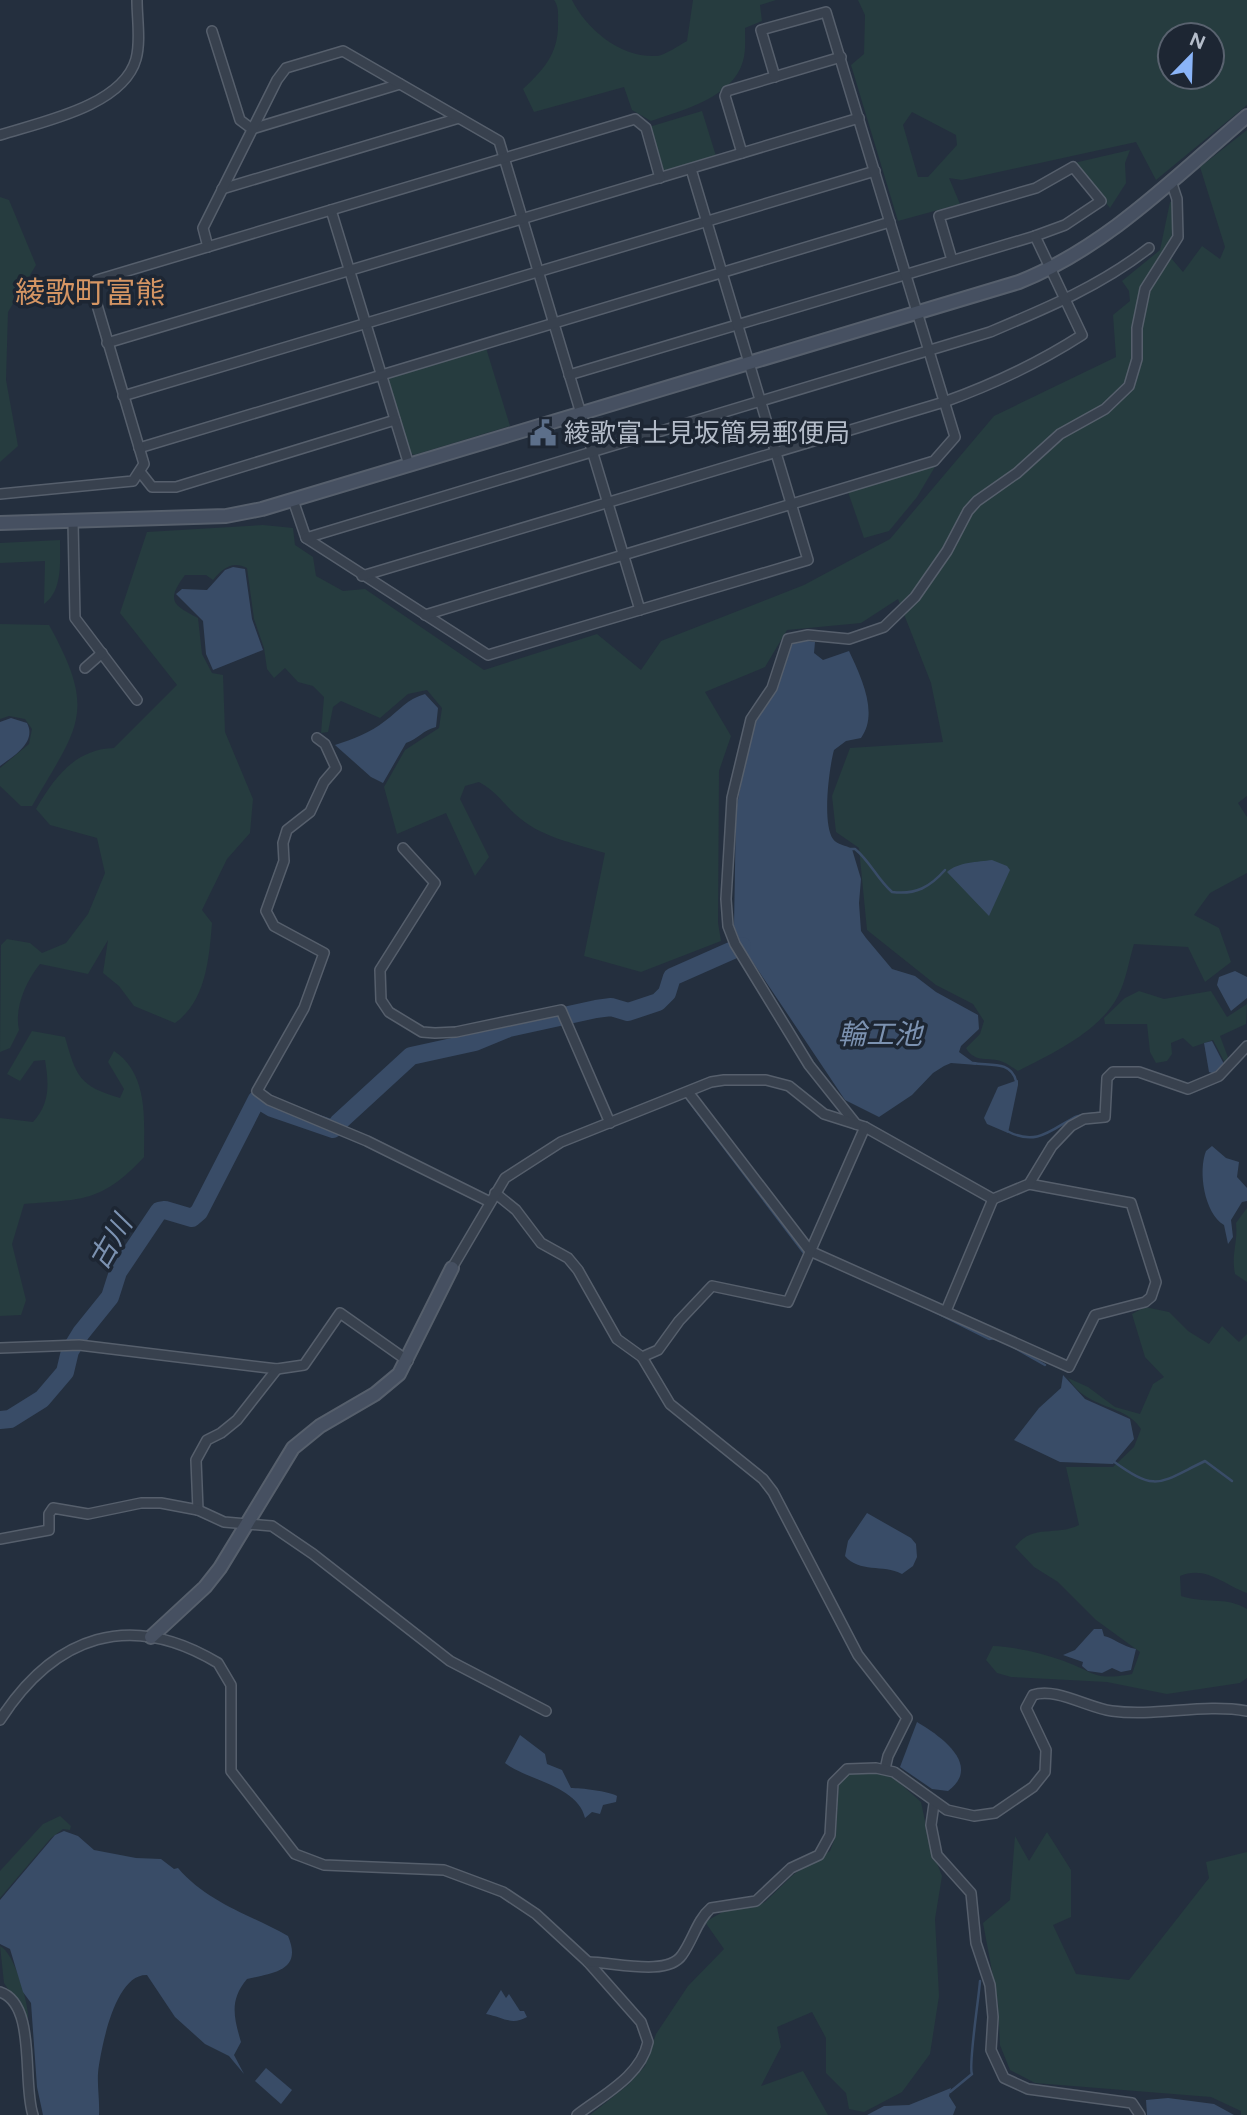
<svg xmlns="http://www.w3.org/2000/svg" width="1247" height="2115" viewBox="0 0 1247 2115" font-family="Figtree,'Noto Sans JP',sans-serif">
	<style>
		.green { fill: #263c3f; fill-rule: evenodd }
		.water { fill: #394c67 }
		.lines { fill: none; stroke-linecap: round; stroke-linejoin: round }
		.stream { stroke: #394c67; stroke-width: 2.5 }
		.river { stroke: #394c67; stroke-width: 18 }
		.street-casing { stroke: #565f6c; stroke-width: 12 }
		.secondary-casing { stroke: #565f6c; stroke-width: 16 }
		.street { stroke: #38414e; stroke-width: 9 }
		.secondary { stroke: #465061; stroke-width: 12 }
		.labels { text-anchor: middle; stroke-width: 7; stroke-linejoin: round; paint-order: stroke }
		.poi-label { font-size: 26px; fill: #b4bcc9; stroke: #1d2633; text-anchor: start }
		.water-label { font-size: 28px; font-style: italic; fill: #7c92b1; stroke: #1d2633 }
		.quarter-label { font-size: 30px; fill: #d59563; stroke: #1d2633 }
	</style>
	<rect width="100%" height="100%" fill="#242f3e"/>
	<!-- green -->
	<g class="green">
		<path d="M554,0H572C587,30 621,58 657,56C666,55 679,45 687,41L693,0H776L760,5L762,21L745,28C745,39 746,51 743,61C733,98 682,110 651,121L632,110L624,87L534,112L523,89C544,69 559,53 558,22C558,13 559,7 554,0Z"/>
		<path d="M858,0H1247V105L1156,180L1136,142L962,180L949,178L960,204L898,221L851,65L864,54L865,15ZM1170,35H1212V77H1170ZM912,112L956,135L957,145L928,177H918L903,125Z"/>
		<path d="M702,111L716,156L667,171L662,169L649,127Z"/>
		<path d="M1247,130V796L1238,803L1247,817V873L1210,893L1194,915L1219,928L1231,962L1205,982L1188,947L1134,944C1129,960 1126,981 1118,996C1099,1032 1053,1053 1018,1071C1013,1068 1008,1064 1003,1062C989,1056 975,1064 966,1048L980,1034L984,1021L973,1004L936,985L867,930L859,848L836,832L832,796L850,748L943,742L931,683L898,599L861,623L787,630L765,667L705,692L731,736L719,771L718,923L721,941L641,972L584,956L605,853C574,843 539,837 515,814C501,801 497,792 479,782L465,786L460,799L489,857L475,876L446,813L397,834L384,787L405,750L439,728L442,708L427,690L408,694L380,718L341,701L333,707L328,732L321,733L324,697L313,686L298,682L285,668L274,678L267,669L264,648L254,619L247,568C232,560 222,569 213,580L206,575H185C165,602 174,605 198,618L202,654L212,673L223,675L225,732L253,799L250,833L227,859L202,910L212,923C209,959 206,1001 175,1023L134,1006L119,986L103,973L108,940L88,974L40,964C26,981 14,1008 19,1030L10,1048L0,1052L1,945L7,939L30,943L42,953L66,943L88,914L105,873L97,838L50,825L36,809C54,778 75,749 114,748L177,685L120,613L147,532L263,525L293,528L295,545L313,557L316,576L343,591L365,589L484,670L597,634L641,670L661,641L804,585L890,539L994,416L1116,357L1113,315L1130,301L1129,291L1122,281L1160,250L1170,202H1173L1171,258L1183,272L1202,246L1220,259L1225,247L1200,167Z"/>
		<path d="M1130,150L1125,163L1126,183L1110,208L1074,163Z"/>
		<path d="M0,197L9,200L36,265L8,312L6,380L18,446L0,462Z"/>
		<path d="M486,348L510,426L414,455L409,452L387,383L390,377Z"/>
		<path d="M936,465L917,497L889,531L864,538L848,492Z"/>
		<path d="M60,540C60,561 63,591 44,604L45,561L0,563V543Z"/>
		<path d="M0,624L49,625C98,713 78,726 32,806H21L0,786V768L29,744L32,729L25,719L9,716L0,719Z"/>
		<path d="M1139,991L1164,999L1211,991L1227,1017L1247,1004L1246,1024L1220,1036L1229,1060L1225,1063L1213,1040L1193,1047L1183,1038L1171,1043L1172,1054L1167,1061L1156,1063L1150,1052L1147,1024H1105L1104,1018L1125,998Z"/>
		<path d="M32,1031L65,1037C76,1076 79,1086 120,1098L124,1089L108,1062L114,1051C149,1074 144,1120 144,1157C101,1203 83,1199 24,1204L12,1244L26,1300L21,1315L0,1316V1118L33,1122C50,1104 49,1084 45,1060L34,1061L20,1081L7,1074Z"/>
		<path d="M1247,1208V1282L1235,1274C1231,1253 1238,1244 1236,1223Z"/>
		<path d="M1145,1307L1169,1312L1188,1331L1209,1344L1222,1326L1239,1342L1247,1334V1593C1224,1585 1206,1565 1180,1576L1181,1596C1204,1604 1226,1596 1247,1609V1678L1240,1683L1167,1694L1107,1682L1011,1677L997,1673L986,1660L993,1646C1016,1647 1042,1653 1064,1661C1096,1673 1094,1681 1132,1674L1140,1652L1096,1620L1058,1582L1034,1567L1015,1547C1033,1523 1055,1537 1079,1525L1066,1467H1113L1134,1447L1141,1429C1125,1403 1088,1411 1068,1378L1088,1387L1115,1407L1140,1414L1153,1384L1164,1377L1145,1357L1132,1314Z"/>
		<path d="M852,1772L880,1773L895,1779L921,1802L930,1845L942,1876L935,1919L939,1996L930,2054L902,2092L864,2112L849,2109L846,2093L826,2073V2038L812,2012L777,2027L781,2047L761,2086L803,2071L828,2115H590L628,2085L645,2066L656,2034L688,1986L724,1949L705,1922L728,1909L754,1907L765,1902L794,1874L830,1851L836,1835L839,1781Z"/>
		<path d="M60,1816L71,1826L70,1830L63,1829L51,1838L0,1898V1871L43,1824Z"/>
		<path d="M1047,1832L1071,1870V1917L1053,1925L1076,1974L1129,1980L1209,1878L1206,1862L1247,1852V2115H1241V2111L1211,2097L1035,2083L1010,2070L1000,2045L998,2003L983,1923L1010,1900L1015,1836L1029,1861Z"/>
		<path d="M0,1946C14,1952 29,2004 28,2019L4,1983Z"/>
	</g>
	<!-- water -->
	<g class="water">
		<path d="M233,567L245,569L252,619L263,650L213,670L206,654L203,621L176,594L182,589L207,590L225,570Z"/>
		<path d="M801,640L815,642L814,653L823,660L849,651C861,677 879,713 861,738L846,741L834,750C829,768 822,823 833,839C837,845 846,845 852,849L861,879L859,903L861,931L866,938L892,969L915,976L936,992L978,1015L979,1029L961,1046L959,1052L977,1065L951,1063L944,1066L933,1073L912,1095L879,1117L845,1100L742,946L734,926L736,810L753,722L793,643Z"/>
		<path d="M425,694L438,708L436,727C423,730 418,739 406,743L383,783L371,777L335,745C353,739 370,733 385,721C400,710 407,699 425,694Z"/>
		<path d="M11,718L27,723C37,742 14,756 0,766V722Z"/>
		<path d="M992,860L1007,866L1010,870L989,916L947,872C958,862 978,862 992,860Z"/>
		<path d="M1235,971L1247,977V998L1231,1011L1217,985L1219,977Z"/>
		<path d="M1212,1041L1225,1066L1215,1074L1209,1072L1204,1043Z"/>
		<path d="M1018,1080V1085L1008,1133L987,1124L984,1118L998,1087Z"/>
		<path d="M1212,1146L1226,1158L1239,1162L1237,1177L1247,1188V1201L1242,1202L1231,1220L1233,1237L1228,1244L1224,1225C1204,1213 1198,1171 1206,1151Z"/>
		<path d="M1063,1375L1085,1399L1130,1419L1134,1439L1113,1464L1060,1462L1014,1440L1039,1408L1061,1388Z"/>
		<path d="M867,1513L911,1538L916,1544L917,1557L913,1566L902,1574C883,1564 859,1573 845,1556L848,1541Z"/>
		<path d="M1094,1629H1102L1104,1636C1114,1638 1121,1646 1136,1649L1131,1670L1121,1672L1112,1668L1102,1673L1088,1671L1082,1666L1083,1662L1063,1655L1075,1650Z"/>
		<path d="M917,1722C939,1735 983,1765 948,1791L932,1789L900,1767Z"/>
		<path d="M520,1735L545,1754L547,1764L562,1770L571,1788C580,1788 609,1791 617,1796L616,1802L603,1805L600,1814L592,1812L585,1818C578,1786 527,1780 505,1763Z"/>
		<path d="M64,1831L78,1836L94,1850L136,1858L161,1859L174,1869L178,1868C208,1903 249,1914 288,1936C303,1971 273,1973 247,1979C229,2000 234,2018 241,2042L234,2055L244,2074L229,2056L205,2044L175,2017L147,1975C116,1974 103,2041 99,2065C96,2081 100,2099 99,2115H43L37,2087L31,2003L23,1992L10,1949L0,1944V1900L55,1835Z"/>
		<path d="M501,1990L506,1998L509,1994L520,2011H524L527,2017C511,2026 503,2017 486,2014Z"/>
		<path d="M266,2068L292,2090L281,2104L255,2081Z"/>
		<path d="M951,2088L949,2096L956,2107L953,2115H867L884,2106L909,2105Z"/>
		<path d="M1168,2098L1214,2104L1234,2115H1147L1146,2100Z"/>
	</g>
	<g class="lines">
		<!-- stream -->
		<g class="stream">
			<path d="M848,849H855C870,861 877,879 892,892C916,895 930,887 945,870"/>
			<path d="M973,1063C988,1066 1011,1060 1016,1081"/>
			<path d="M685,1096L804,1253"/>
			<path d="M1007,1131C1037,1147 1052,1129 1075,1117C1081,1114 1091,1114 1098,1113"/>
			<path d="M933,1311L989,1339L996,1338"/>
			<path d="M1008,1344L1045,1365"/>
			<path d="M1113,1461C1157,1493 1159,1483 1205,1461L1232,1481"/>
			<path d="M950,2092L972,2074C968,2066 979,1997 980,1981"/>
		</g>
		<!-- river -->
		<g class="river">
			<path d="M338,1123L411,1056L475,1042L509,1028L596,1009L611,1007L628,1012L658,1002L667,993L672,977L742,946"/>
			<path d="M0,1420L10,1419L42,1399L65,1372L70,1351L81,1333L110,1297L118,1272L159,1211L165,1210L192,1218L199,1212L257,1099L272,1108L333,1129"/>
		</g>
		<!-- street casing -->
		<g class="street-casing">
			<g id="street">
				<path d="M212,31L240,120L252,129L400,84"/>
				<path d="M0,135C41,122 123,106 136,59C141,41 137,19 137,0"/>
				<path d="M742,153L725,96L727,91L841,57"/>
				<path d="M222,189L459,118"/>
				<path d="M331,210L409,465"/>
				<path d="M208,247L203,228L277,80L286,68L343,51L499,141L640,610"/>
				<path d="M107,343L859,118"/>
				<path d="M569,375L1035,236L1065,225L1101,201L1073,167L1036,188L939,216L952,260"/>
				<path d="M123,396L875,171"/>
				<path d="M139,448L890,222"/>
				<path d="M141,473L152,487H176L395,420"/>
				<path d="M0,494L133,481L144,464L92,288L97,280L635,119L646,128L660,178"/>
				<path d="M293,500L306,538L488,655L808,560L691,169"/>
				<path d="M73,521L75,618L137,700"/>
				<path d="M306,538L990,332C1047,308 1100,286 1149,248"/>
				<path d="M362,576L944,402C994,384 1037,364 1082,335L1035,236"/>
				<path d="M425,615L934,461L955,437L826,12L761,30L775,77"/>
				<path d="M85,668L102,653"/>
				<path d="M317,738L325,744L336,768L324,782L310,812L287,830L283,843L284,861L266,911L274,926L324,953L304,1008L257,1091L269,1100L367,1141L490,1202"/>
				<path d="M403,848L435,883L380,970L381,1000L389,1012L422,1032L435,1033L456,1032L561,1010L610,1123"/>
				<path d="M688,1092L810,1251L1069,1367L1095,1315L1145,1302L1151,1297L1156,1282L1131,1203L1029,1184"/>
				<path d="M856,1124L809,1065L735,944L728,926L726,899L732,798L751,719L772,688L788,639L808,635L849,639L884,627L915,597L947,551L968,511L977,501L1017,473L1060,434L1105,409L1129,386L1137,359V328L1145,289L1178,237L1177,199L1171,181"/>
				<path d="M495,1193L516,1210L541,1243L568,1258L578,1270L617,1339L642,1357L670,1404L763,1479L773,1492L858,1655L907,1718L888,1756L885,1769"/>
				<path d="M452,1268L505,1178L561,1142L711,1082L724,1080H766L789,1086L824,1114L865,1127L993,1199L1029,1184L1052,1146L1071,1126L1084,1119L1105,1117L1107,1078L1113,1072H1139L1188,1089L1219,1076L1247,1046"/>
				<path d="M946,1311L993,1199"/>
				<path d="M0,1348L79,1345L277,1369L304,1365L340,1313L408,1361"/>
				<path d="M642,1357L658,1350L679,1321L712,1286L788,1302L865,1127"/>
				<path d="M198,1510L196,1460L207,1440L221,1433L237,1420L277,1369"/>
				<path d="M0,1539L49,1530V1514L53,1508L88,1514L141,1503H161L198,1510L224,1522L272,1526L313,1554L450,1661L546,1711"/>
				<path d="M0,1720C55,1635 130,1610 218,1663L231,1685V1771L295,1854L324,1865L444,1870L503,1892L536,1914L588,1962L641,2022L648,2042C641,2076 603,2095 577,2115"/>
				<path d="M934,1804L931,1825L937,1855L971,1893L976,1943L990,1985L993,2017L991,2050L1004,2078L1028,2089L1132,2103L1140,2115"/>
				<path d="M588,1962C614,1962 667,1977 682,1955C693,1940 697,1920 711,1908L756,1901L791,1868L819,1855L830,1835L833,1783L847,1769L876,1768L894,1772L947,1810L974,1816L995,1813L1033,1787L1045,1772L1046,1750L1026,1708L1033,1695C1056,1687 1088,1708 1112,1711C1156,1717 1203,1703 1247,1711"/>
				<path d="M0,1992C37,2004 22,2083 33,2115"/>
			</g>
		</g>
		<!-- secondary casing -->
		<g class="secondary-casing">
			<g id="secondary">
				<path d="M0,523L226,516L262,509L1019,282C1107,247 1175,177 1247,116"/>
				<path d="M151,1637L205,1587L220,1568L293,1448L320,1426L375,1394L399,1374L452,1268"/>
			</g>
		</g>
		<!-- street -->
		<use href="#street" class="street"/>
		<!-- secondary -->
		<use href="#secondary" class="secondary"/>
	</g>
	<!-- icons -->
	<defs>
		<g id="civic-bare" transform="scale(2.1)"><path d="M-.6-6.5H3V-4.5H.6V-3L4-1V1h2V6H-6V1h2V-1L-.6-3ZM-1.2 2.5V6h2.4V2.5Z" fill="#5c6f8a" stroke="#1d2633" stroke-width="2.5" paint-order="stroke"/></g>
	</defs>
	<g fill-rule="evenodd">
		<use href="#civic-bare" x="543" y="433"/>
	</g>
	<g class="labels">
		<!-- poi labels -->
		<g class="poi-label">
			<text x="564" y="442">綾歌富士見坂簡易郵便局</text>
		</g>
		<!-- water labels -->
		<g class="water-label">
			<text x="880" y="1044">輪工池</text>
			<text transform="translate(110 1242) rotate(-60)" y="10">古川</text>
		</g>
		<!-- quarter labels -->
		<g class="quarter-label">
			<text x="90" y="303">綾歌町富熊</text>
		</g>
	</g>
	<!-- north arrow -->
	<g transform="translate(1191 56) rotate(23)"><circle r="33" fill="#1d2633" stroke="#59626f" stroke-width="2"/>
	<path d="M0-5L12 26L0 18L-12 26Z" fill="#8ab4f8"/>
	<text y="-10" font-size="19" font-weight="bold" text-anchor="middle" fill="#b4bcc9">N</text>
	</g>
</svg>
